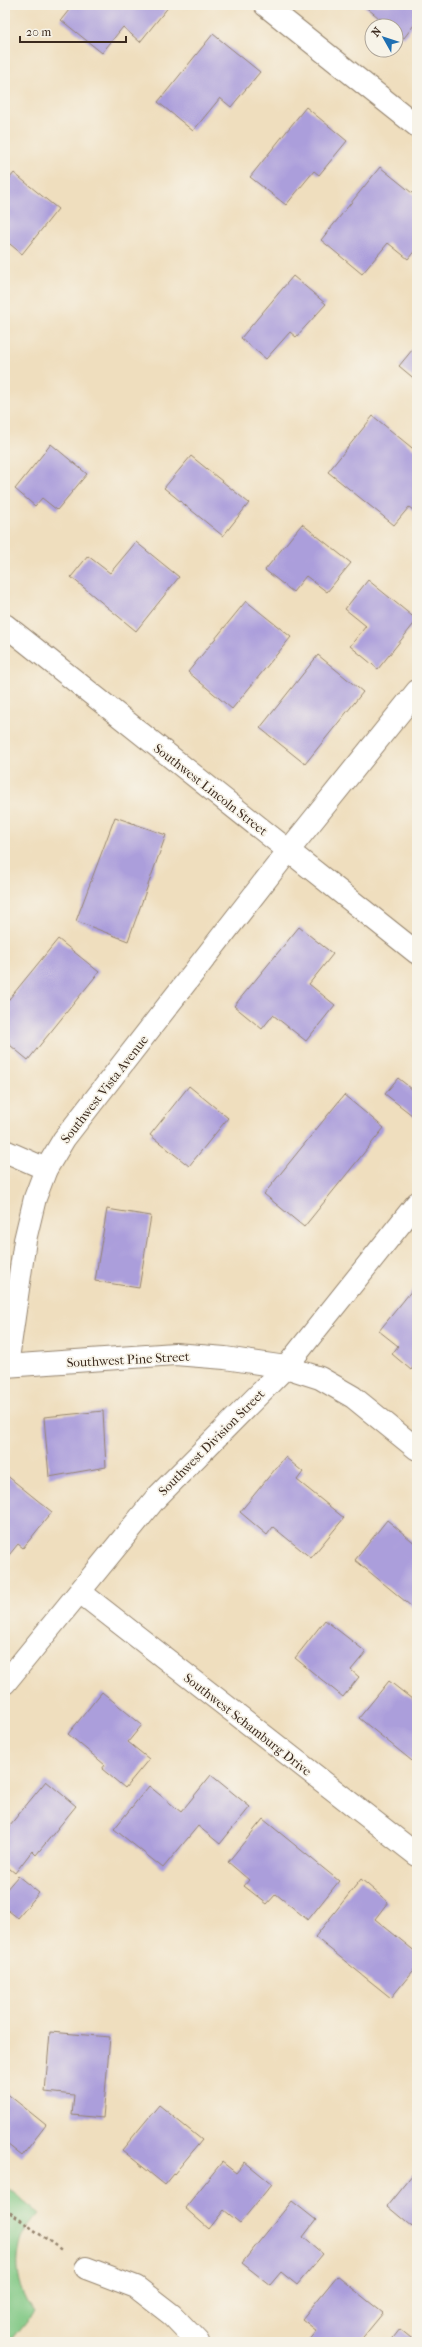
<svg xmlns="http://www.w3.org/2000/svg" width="422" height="2347" viewBox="0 0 422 2347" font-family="'IM FELL French Canon',serif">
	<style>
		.green { fill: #80c884; stroke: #5e7951 }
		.building { fill: #ab9edb }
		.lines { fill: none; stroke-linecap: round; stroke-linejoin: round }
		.minor-casing { stroke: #95846e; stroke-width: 24 }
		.path { stroke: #95846e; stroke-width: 2.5; stroke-dasharray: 3 3; stroke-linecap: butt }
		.minor { stroke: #fff; stroke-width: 22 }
		.labels { text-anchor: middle; stroke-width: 3.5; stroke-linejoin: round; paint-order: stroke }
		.street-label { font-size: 13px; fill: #3b2a1e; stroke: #f7f3e8 }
	</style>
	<rect width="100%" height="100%" fill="#f7f3e8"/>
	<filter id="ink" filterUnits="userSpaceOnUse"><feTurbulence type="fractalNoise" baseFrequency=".025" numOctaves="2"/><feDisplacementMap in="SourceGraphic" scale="8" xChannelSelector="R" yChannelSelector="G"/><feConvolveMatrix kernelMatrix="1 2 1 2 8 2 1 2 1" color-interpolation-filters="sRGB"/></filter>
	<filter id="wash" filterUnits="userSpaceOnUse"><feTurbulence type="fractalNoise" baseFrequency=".012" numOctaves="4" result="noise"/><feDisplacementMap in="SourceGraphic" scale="16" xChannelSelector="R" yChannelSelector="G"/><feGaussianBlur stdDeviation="0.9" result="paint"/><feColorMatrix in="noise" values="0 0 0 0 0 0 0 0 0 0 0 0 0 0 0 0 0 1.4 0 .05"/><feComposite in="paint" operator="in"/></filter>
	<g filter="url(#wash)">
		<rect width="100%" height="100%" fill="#efdebe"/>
		<!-- green -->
		<path class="green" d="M5,2186L39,2213C11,2241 12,2281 34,2312L10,2342H5Z"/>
		<g id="blocks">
			<!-- building -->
			<g class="building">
				<path d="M73,5H170L140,42L123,27L102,53L61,20Z"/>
				<path d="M363,5H417V21L404,38L396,32V26H389Z"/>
				<path d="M213,34L260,72L231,107L220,98L193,131L158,102Z"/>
				<path d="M306,107L347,141L319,175L314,171L286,205L250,177Z"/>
				<path d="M380,167L417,197V248L408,259L388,243L362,274L321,240Z"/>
				<path d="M14,173L58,209L22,254L5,240V184Z"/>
				<path d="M293,276L326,304L296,337L290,332L266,359L241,338Z"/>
				<path d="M417,344V381L399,366Z"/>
				<path d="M373,416L417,452V513L409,507L394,525L328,472Z"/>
				<path d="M51,444L87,474L57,510L42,498L35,506L15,489Z"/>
				<path d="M191,456L249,503L223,536L164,488Z"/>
				<path d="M302,524L351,563L327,592L306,576L293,592L265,570Z"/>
				<path d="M136,542L179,577L136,631L71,577L88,556L110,573Z"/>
				<path d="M368,580L417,620L378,669L350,646L366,626L345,609Z"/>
				<path d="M246,601L291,637L232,709L188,672Z"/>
				<path d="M318,655L363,692L305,764L260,728Z"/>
				<path d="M115,817L166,835L128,941L76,921Z"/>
				<path d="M299,927L333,954L309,984L335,1005L306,1041L273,1015L262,1029L234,1006Z"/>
				<path d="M58,939L99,972L28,1060L5,1041V1004Z"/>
				<path d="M398,1078L417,1093V1119L385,1094Z"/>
				<path d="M189,1086L228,1118L189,1166L150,1135Z"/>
				<path d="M344,1095L384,1128L304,1227L264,1194Z"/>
				<path d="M107,1209L151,1216L139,1288L95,1281Z"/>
				<path d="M413,1289L417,1292V1362L411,1370L392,1354L398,1346L379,1331Z"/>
				<path d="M103,1411L106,1467L49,1477L44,1417Z"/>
				<path d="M285,1457L303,1472L297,1480L344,1518L311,1558L273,1527L267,1535L240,1512Z"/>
				<path d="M5,1474L52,1512L23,1548L18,1544L5,1560Z"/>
				<path d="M387,1520L417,1545V1611L355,1560Z"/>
				<path d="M325,1620L366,1652L351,1670L359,1677L343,1697L295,1658Z"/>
				<path d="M389,1681L417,1703V1765L359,1718Z"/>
				<path d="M102,1692L142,1725L128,1742L149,1759L125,1788L102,1769L105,1765L68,1734Z"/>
				<path d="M211,1775L250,1807L220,1844L198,1826L163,1868L114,1829L149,1786L181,1812Z"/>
				<path d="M46,1781L76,1806L36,1855L32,1851L15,1873L5,1865V1831Z"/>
				<path d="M263,1819L339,1881L308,1920L276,1894L267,1904L244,1886L249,1880L228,1862Z"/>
				<path d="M18,1876L39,1893L18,1918L5,1908V1891Z"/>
				<path d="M361,1879L388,1902L375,1919L417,1953V1966L391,1998L315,1937Z"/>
				<path d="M50,2032L110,2037L103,2118L72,2115L74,2095L45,2092Z"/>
				<path d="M5,2092L46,2125L22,2156L7,2144L5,2146Z"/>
				<path d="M159,2105L202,2140L165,2185L122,2150Z"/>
				<path d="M222,2162L236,2173L245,2162L272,2184L240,2223L224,2210L209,2229L185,2208Z"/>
				<path d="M417,2169V2220L412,2227L387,2206Z"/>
				<path d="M292,2201L316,2220L303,2237L323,2254L297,2285L281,2272L270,2285L242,2263Z"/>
				<path d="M337,2276L383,2313L359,2342H308L317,2331L302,2319Z"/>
				<path d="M400,2329L416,2342H390Z"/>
			</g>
		</g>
	</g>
	<g filter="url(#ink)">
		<use href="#blocks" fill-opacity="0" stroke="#95846e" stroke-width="1"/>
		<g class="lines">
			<!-- minor casing -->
			<g class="minor-casing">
				<g id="minor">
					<path d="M265,5L417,126"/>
					<path d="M5,625L417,953"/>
					<path d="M5,1151L46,1169"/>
					<path d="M5,1366L175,1354L225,1358L286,1367L320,1378L353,1397L417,1449"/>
					<path d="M7,1366L25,1240L35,1198L46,1169L64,1139L289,850L417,691"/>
					<path d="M80,1592L417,1855"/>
					<path d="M5,1683L156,1498L286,1367L417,1203"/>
					<path d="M86,2268L136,2287L172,2315L198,2342"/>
				</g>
			</g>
			<!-- path -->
			<path class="path" d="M5,2209L63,2251"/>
			<!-- minor -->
			<use href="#minor" class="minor"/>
		</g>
	</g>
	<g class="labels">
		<!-- street labels -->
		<g class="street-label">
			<text transform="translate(211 789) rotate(38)" y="5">Southwest Lincoln Street</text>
			<text transform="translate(104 1089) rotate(-52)" y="5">Southwest Vista Avenue</text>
			<text transform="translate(128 1359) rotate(-3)" y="5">Southwest Pine Street</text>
			<text transform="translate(211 1442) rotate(-45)" y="5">Southwest Division Street</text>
			<text transform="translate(248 1724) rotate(38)" y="5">Southwest Schamburg Drive</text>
		</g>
	</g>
	<!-- margin -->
	<rect width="422" height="2347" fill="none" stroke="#f7f3e8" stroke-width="20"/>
	<!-- north arrow -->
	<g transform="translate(384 38) rotate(309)"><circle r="19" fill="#f7f3e8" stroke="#aca397"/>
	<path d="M0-3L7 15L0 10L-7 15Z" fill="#1f6fb2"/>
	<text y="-6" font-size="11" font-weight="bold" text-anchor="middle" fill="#3b2a1e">N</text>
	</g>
	<!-- scale -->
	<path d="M20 36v6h106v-6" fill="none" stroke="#3b2a1e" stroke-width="2"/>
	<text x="26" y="36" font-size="12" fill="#3b2a1e" stroke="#f7f3e8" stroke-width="3" paint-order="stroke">20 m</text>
</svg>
